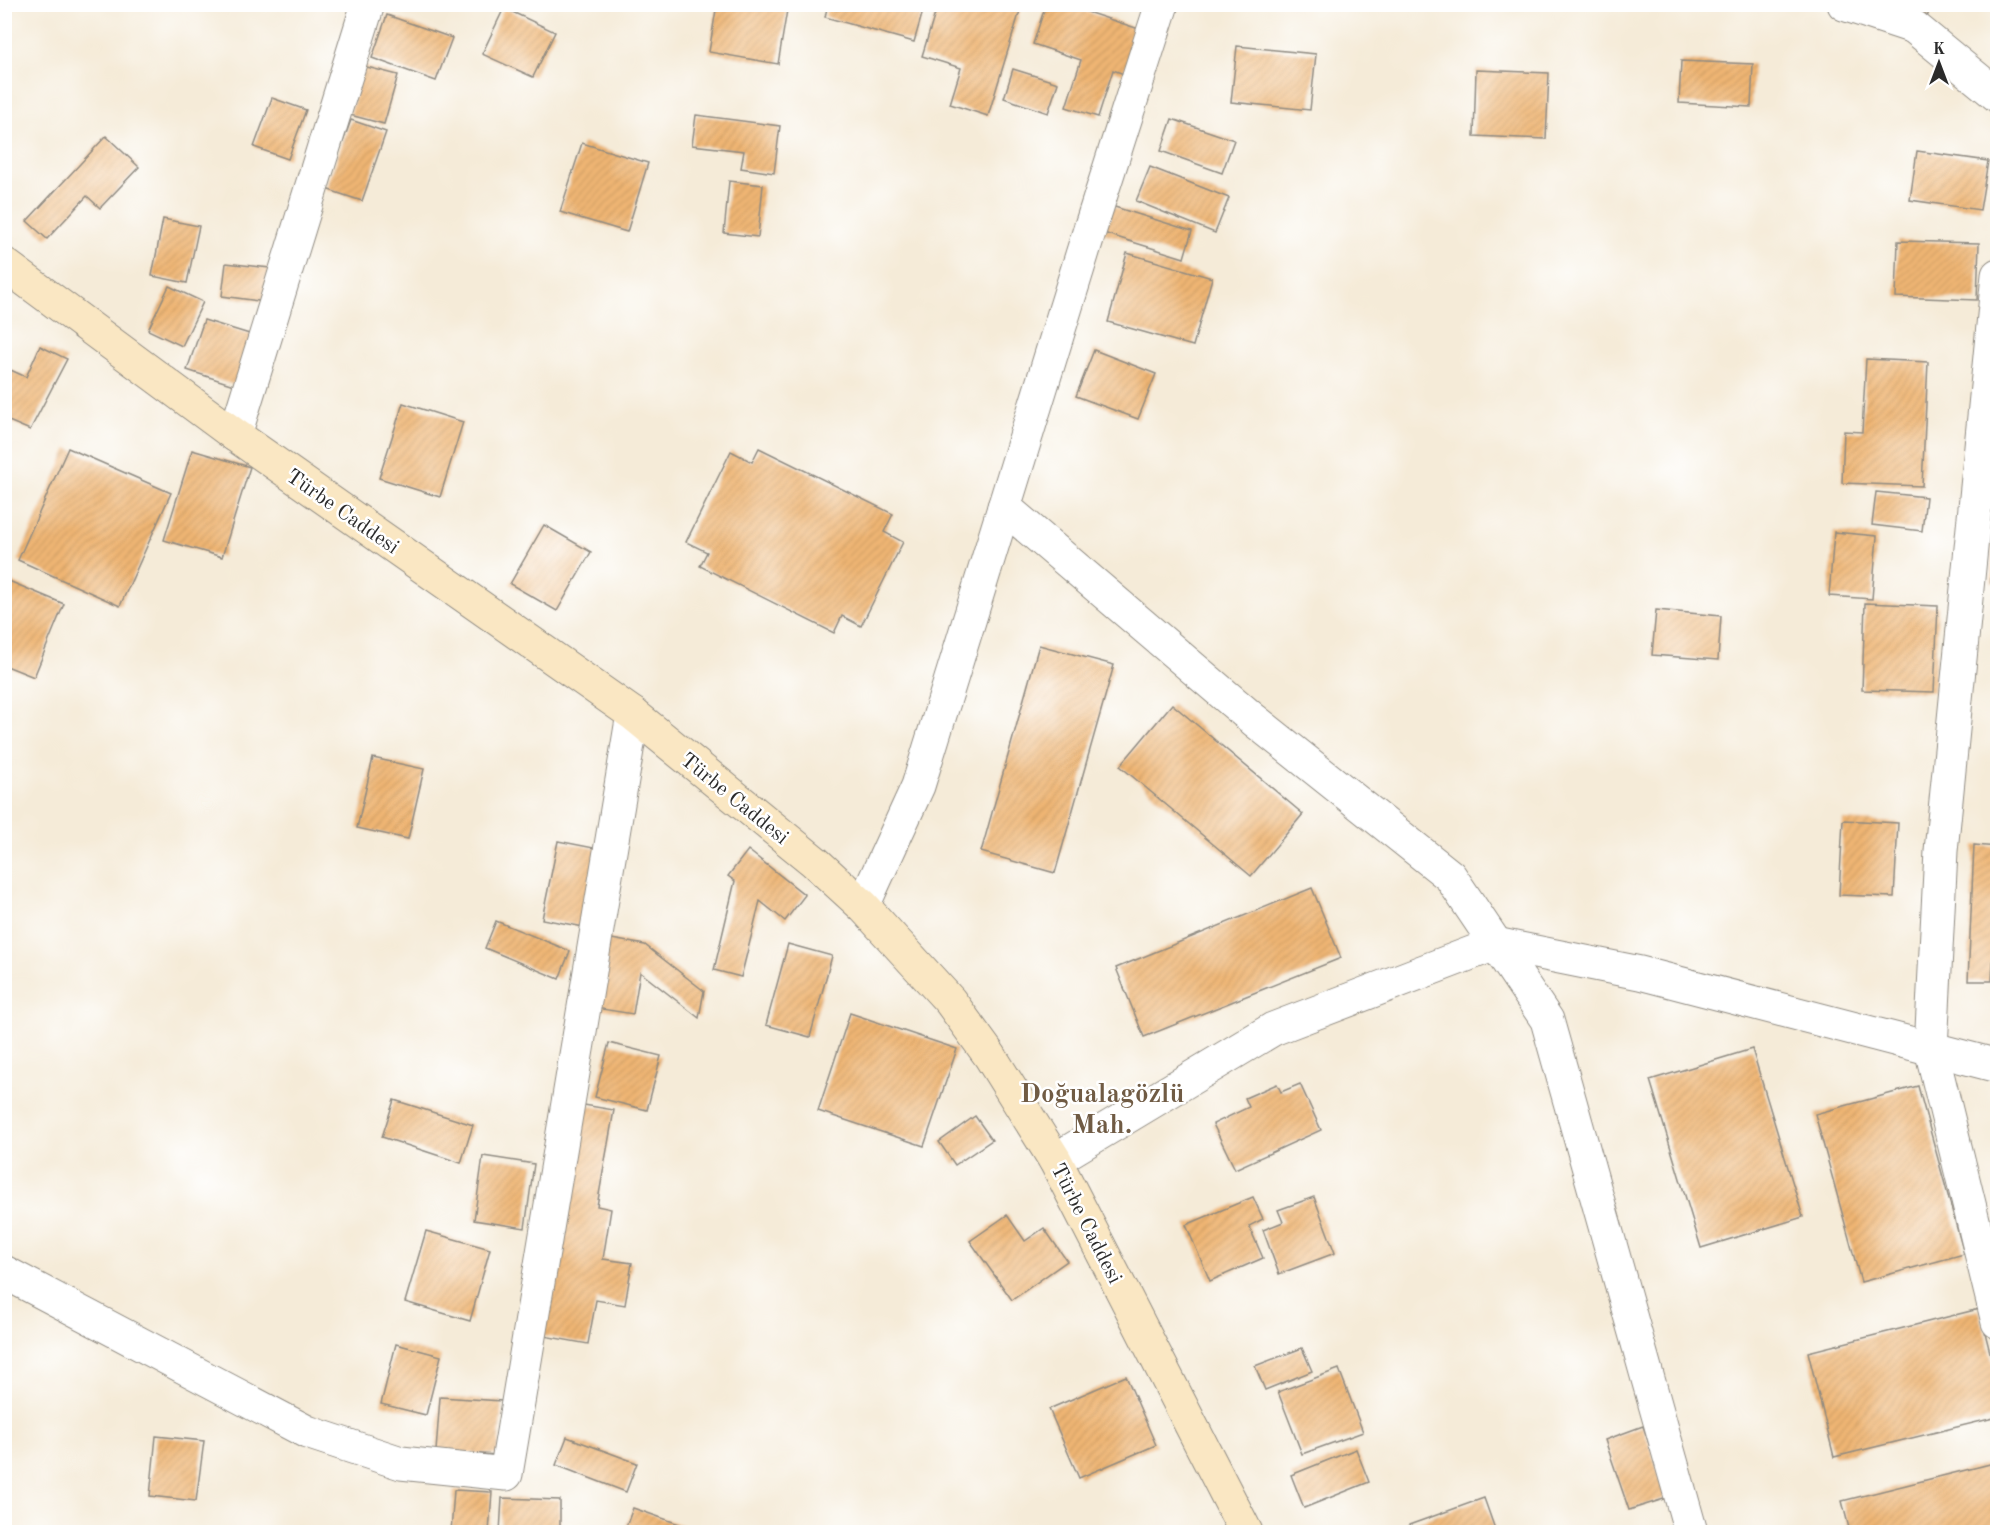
<svg xmlns="http://www.w3.org/2000/svg" width="2002" height="1537" viewBox="0 0 2002 1537" font-family="'Old Standard TT',serif">
	<style>
		.building { fill: url(#building-hatch) }
		.lines { fill: none; stroke-linecap: round; stroke-linejoin: round }
		.street-casing { stroke: #908b82; stroke-width: 35 }
		.secondary-casing { stroke: #908b82; stroke-width: 35 }
		.street { stroke: #fff; stroke-width: 33 }
		.secondary { stroke: #fae7c3; stroke-width: 33 }
		.labels { text-anchor: middle; stroke-width: 5; stroke-linejoin: round; paint-order: stroke }
		.street-label { font-size: 21px; fill: #2b2b2b; stroke: #fff }
		.district-label { font-size: 27px; font-weight: bold; fill: #705b44; stroke: #fff }
	</style>
	<defs>
		<pattern id="building-hatch" width="6" height="6" patternUnits="userSpaceOnUse" patternTransform="scale(1.5)"><rect width="6" height="6" fill="#efb573"/><path d="M-1 1l2-2M0 6l6-6M5 7l2-2" fill="none" stroke="#cd9c64"/></pattern>
	</defs>
	<rect width="100%" height="100%" fill="#fff"/>
	<filter id="ink" filterUnits="userSpaceOnUse"><feTurbulence type="fractalNoise" baseFrequency=".0167" numOctaves="2"/><feDisplacementMap in="SourceGraphic" scale="12" xChannelSelector="R" yChannelSelector="G"/><feConvolveMatrix kernelMatrix="1 2 1 2 8 2 1 2 1" color-interpolation-filters="sRGB"/></filter>
	<filter id="wash" filterUnits="userSpaceOnUse"><feTurbulence type="fractalNoise" baseFrequency=".008" numOctaves="4" result="noise"/><feDisplacementMap in="SourceGraphic" scale="24" xChannelSelector="R" yChannelSelector="G"/><feGaussianBlur stdDeviation="1.35" result="paint"/><feColorMatrix in="noise" values="0 0 0 0 0 0 0 0 0 0 0 0 0 0 0 0 0 1.4 0 .05"/><feComposite in="paint" operator="in"/></filter>
	<g filter="url(#wash)">
		<rect width="100%" height="100%" fill="#f5ebd8"/>
		<g id="blocks">
			<!-- building -->
			<g class="building">
				<path d="M717,4H788L778,64L709,52Z"/>
				<path d="M828,4H925L914,42L825,17Z"/>
				<path d="M938,4H1022L988,116L950,104L961,68L922,56Z"/>
				<path d="M1046,4H1063L1139,29L1124,74L1113,70L1098,117L1066,107L1081,60L1033,44Z"/>
				<path d="M1885,4H1931L1927,18Z"/>
				<path d="M504,8L555,32L533,77L482,54Z"/>
				<path d="M387,15L452,38L436,81L372,58Z"/>
				<path d="M1237,46L1316,54L1310,110L1231,102Z"/>
				<path d="M1681,61L1753,64L1751,107L1679,103Z"/>
				<path d="M363,66L398,75L384,124L350,115Z"/>
				<path d="M1013,69L1058,83L1048,113L1004,98Z"/>
				<path d="M1476,70L1549,73L1546,139L1474,136Z"/>
				<path d="M272,98L306,110L288,159L254,147Z"/>
				<path d="M696,115L780,126L774,173L741,168L744,151L692,145Z"/>
				<path d="M1172,119L1234,140L1222,173L1161,151Z"/>
				<path d="M351,120L386,132L362,201L326,189Z"/>
				<path d="M106,136L139,167L100,208L87,196L47,239L27,221Z"/>
				<path d="M582,143L648,163L627,232L560,212Z"/>
				<path d="M1917,151L1988,161L1980,210L1910,200Z"/>
				<path d="M1150,167L1229,198L1215,233L1136,201Z"/>
				<path d="M729,181L763,185L758,237L724,233Z"/>
				<path d="M1105,204L1192,231L1184,258L1097,231Z"/>
				<path d="M163,219L199,226L187,283L152,276Z"/>
				<path d="M1898,241L1979,243L1977,300L1896,297Z"/>
				<path d="M1127,253L1212,278L1193,346L1108,322Z"/>
				<path d="M226,263L270,268L266,302L222,296Z"/>
				<path d="M169,286L203,302L182,346L148,330Z"/>
				<path d="M204,320L256,336L240,387L187,370Z"/>
				<path d="M40,346L67,359L30,430L4,419V367L26,377Z"/>
				<path d="M1094,350L1156,374L1138,419L1076,396Z"/>
				<path d="M1866,359L1928,362L1922,486L1842,483L1844,431L1862,432Z"/>
				<path d="M403,403L463,422L440,497L379,478Z"/>
				<path d="M68,448L171,493L120,606L18,560Z"/>
				<path d="M759,448L893,514L884,532L903,542L861,626L842,616L834,633L700,566L707,552L686,542L731,451L752,462Z"/>
				<path d="M192,450L250,467L222,557L164,540Z"/>
				<path d="M1876,492L1926,497L1922,531L1872,525Z"/>
				<path d="M544,525L591,552L557,611L510,584Z"/>
				<path d="M1834,532L1877,536L1872,599L1829,596Z"/>
				<rect x="1991" y="532" width="7" height="51"/>
				<path d="M4,579L64,604L34,677L4,665Z"/>
				<path d="M1865,603L1938,606L1934,692L1862,690Z"/>
				<path d="M1656,610L1721,616L1718,660L1652,655Z"/>
				<path d="M1039,645L1114,665L1055,873L981,852Z"/>
				<path d="M1172,704L1303,814L1251,876L1120,766Z"/>
				<path d="M373,758L424,769L408,839L357,828Z"/>
				<path d="M1843,820L1898,823L1894,897L1839,895Z"/>
				<path d="M558,841L599,849L584,927L542,919Z"/>
				<path d="M1974,845L1998,847V924H1995L1992,981H1968Z"/>
				<path d="M748,850L805,895L785,921L760,901L741,977L714,970L735,881L728,876Z"/>
				<path d="M1312,888L1341,958L1144,1037L1116,968Z"/>
				<path d="M496,921L570,951L559,979L485,948Z"/>
				<path d="M606,938L645,945L704,991L699,1018L640,972L633,1014L595,1008Z"/>
				<path d="M788,944L832,956L810,1037L766,1025Z"/>
				<path d="M850,1013L957,1049L924,1146L818,1111Z"/>
				<path d="M609,1043L661,1056L647,1110L595,1097Z"/>
				<path d="M1752,1049L1803,1217L1701,1248L1650,1080Z"/>
				<path d="M1277,1084L1281,1092L1300,1084L1321,1130L1235,1169L1213,1124L1249,1107L1245,1098Z"/>
				<path d="M1918,1086L1964,1254L1861,1282L1815,1114Z"/>
				<path d="M394,1100L473,1125L461,1163L382,1137Z"/>
				<path d="M578,1104L614,1110L597,1206L611,1209L603,1259L632,1263L625,1305L596,1300L588,1344L538,1335Z"/>
				<path d="M975,1116L992,1140L955,1165L939,1142Z"/>
				<path d="M483,1156L534,1164L525,1228L474,1220Z"/>
				<path d="M1253,1197L1263,1219L1249,1226L1263,1258L1210,1281L1186,1225Z"/>
				<path d="M1314,1197L1335,1253L1279,1274L1263,1230L1283,1222L1278,1210Z"/>
				<path d="M1007,1215L1025,1241L1044,1228L1067,1261L1012,1300L970,1241Z"/>
				<path d="M426,1231L490,1249L470,1321L405,1302Z"/>
				<path d="M1979,1309L1998,1384V1417L1834,1457L1808,1352Z"/>
				<path d="M396,1344L441,1356L426,1415L381,1404Z"/>
				<path d="M1302,1348L1312,1371L1265,1390L1255,1366Z"/>
				<path d="M1339,1369L1363,1432L1302,1454L1278,1392Z"/>
				<path d="M1126,1376L1156,1445L1079,1478L1049,1409Z"/>
				<path d="M440,1397L502,1401L498,1455L436,1451Z"/>
				<path d="M1643,1426L1667,1498L1629,1510L1605,1440Z"/>
				<path d="M156,1436L204,1441L196,1501L150,1496Z"/>
				<path d="M567,1437L637,1463L626,1492L556,1465Z"/>
				<path d="M1356,1449L1369,1482L1304,1508L1291,1475Z"/>
				<path d="M1998,1462V1532H1850L1842,1501Z"/>
				<path d="M454,1490L492,1492L489,1532H451Z"/>
				<path d="M502,1498L560,1500V1532H500Z"/>
				<path d="M1484,1498L1496,1532H1412L1409,1525Z"/>
				<path d="M633,1508L702,1532H624Z"/>
			</g>
		</g>
	</g>
	<g filter="url(#ink)">
		<use href="#blocks" fill-opacity="0" stroke="#908b82" stroke-width="1.5"/>
		<g class="lines">
			<!-- street casing -->
			<g class="street-casing">
				<g id="street">
					<path d="M1844,4L1914,27L1998,96"/>
					<path d="M1998,275L1941,851L1931,1049L1998,1322"/>
					<path d="M235,435L368,4"/>
					<path d="M1004,507L1254,720L1450,876L1547,1020L1691,1532"/>
					<path d="M863,906L918,786L1090,229L1162,4"/>
					<path d="M1055,1160L1273,1029L1495,944L1640,973L1998,1066"/>
					<path d="M4,1272L307,1432L401,1463L506,1474L633,714"/>
				</g>
			</g>
			<!-- secondary casing -->
			<g class="secondary-casing">
				<path id="secondary" d="M4,264L235,435L633,714L815,862L863,906L950,1001L990,1056L1055,1160L1246,1532"/>
			</g>
			<!-- street -->
			<use href="#street" class="street"/>
			<!-- secondary -->
			<use href="#secondary" class="secondary"/>
		</g>
	</g>
	<g class="labels">
		<!-- street labels -->
		<g class="street-label">
			<text transform="translate(343 511) rotate(35)" y="7">Türbe Caddesi</text>
			<text transform="translate(735 798) rotate(39)" y="7">Türbe Caddesi</text>
			<text transform="translate(1087 1223) rotate(63)" y="7">Türbe Caddesi</text>
		</g>
		<!-- district labels -->
		<g class="district-label">
			<text x="1102" y="1102">Doğualagözlü<tspan x="1102" dy="31">Mah.</tspan></text>
		</g>
	</g>
	<!-- margin -->
	<rect width="2002" height="1537" fill="none" stroke="#fff" stroke-width="24"/>
	<!-- north arrow -->
	<g transform="translate(1939 63)" stroke="#ffffff" stroke-width="4.5" paint-order="stroke">
	<path d="M0-4.5L10 22L0 15L-10 22Z" fill="#2b2b2b"/>
	<text y="-9" font-size="16" font-weight="bold" text-anchor="middle" fill="#2b2b2b">K</text>
	</g>
</svg>
